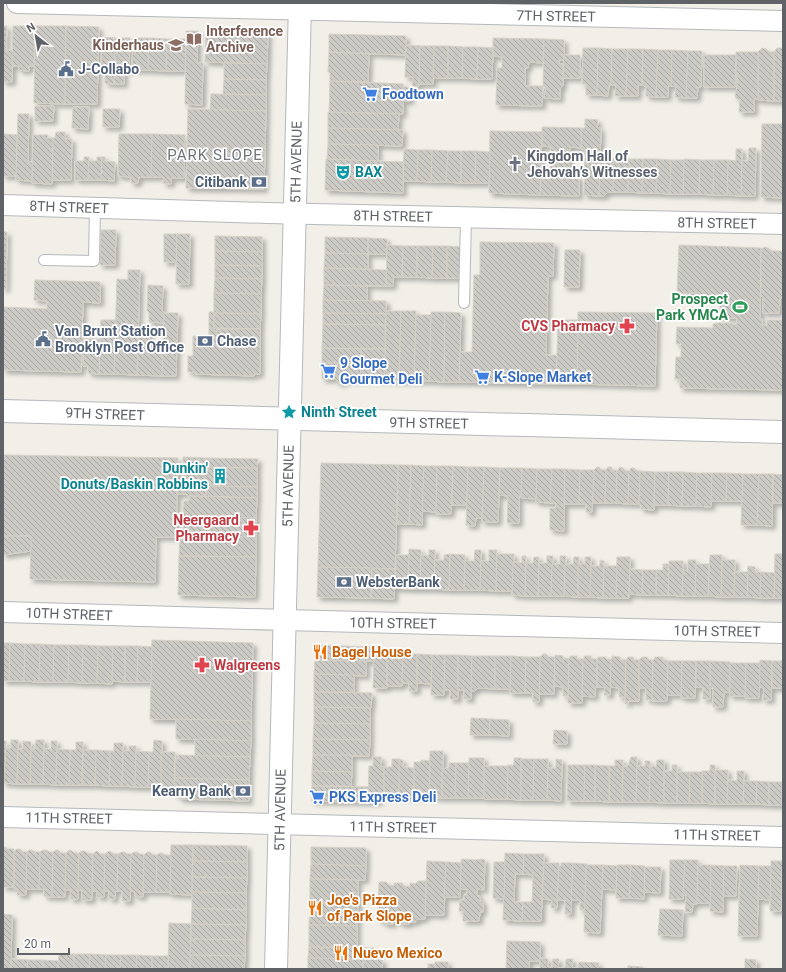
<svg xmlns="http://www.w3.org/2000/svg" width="786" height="972" viewBox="0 0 786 972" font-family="Roboto,sans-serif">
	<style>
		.building { fill: url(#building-back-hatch); stroke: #d6d1c6; filter: url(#shadow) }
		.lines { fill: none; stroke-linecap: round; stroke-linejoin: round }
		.service-casing { stroke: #b5b8bc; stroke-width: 12 }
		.minor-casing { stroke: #b5b8bc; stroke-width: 22 }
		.tertiary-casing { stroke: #b5b8bc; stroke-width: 24 }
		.service { stroke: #fff; stroke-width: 10 }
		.minor { stroke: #fff; stroke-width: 20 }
		.tertiary { stroke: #fff; stroke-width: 22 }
		.labels { text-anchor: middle; stroke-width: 3.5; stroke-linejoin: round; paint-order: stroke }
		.street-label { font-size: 14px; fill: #5f6368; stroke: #fff }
		.education-label { font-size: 14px; font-weight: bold; fill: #785e54; stroke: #fff; text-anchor: start }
		.service-label { font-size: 14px; font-weight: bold; fill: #4e5e75; stroke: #fff; text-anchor: start }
		.shop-label { font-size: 14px; font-weight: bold; fill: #366cbe; stroke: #fff; text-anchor: start }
		.worship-label { font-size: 14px; font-weight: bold; fill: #5b616d; stroke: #fff; text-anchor: start }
		.culture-label { font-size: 14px; font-weight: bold; fill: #0d838f; stroke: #fff; text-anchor: start }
		.leisure-label { font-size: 14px; font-weight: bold; fill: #27864d; stroke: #fff; text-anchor: end }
		.health-label { font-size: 14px; font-weight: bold; fill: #be3a42; stroke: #fff; text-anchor: end }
		.food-label { font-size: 14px; font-weight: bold; fill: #c56008; stroke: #fff; text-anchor: start }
		.neighbourhood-label { font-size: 15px; letter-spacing: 1px; fill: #70757a; stroke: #fff }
	</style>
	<defs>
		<pattern id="building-back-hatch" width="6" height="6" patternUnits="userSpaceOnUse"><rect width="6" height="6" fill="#cccac5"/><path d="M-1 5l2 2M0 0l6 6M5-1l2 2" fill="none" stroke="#a9a8a4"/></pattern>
		<filter id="shadow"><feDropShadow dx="3.5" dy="3.5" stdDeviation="2" flood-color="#0004"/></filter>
	</defs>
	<rect width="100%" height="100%" fill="#f1efe8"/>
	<!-- building -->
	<g class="building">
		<path d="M3,26H7L6,50H13L12,82H3Z"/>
		<path d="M13,26H35L34,66H29V71L19,70V66H12Z"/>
		<path d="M35,26H66L65,104L34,103Z"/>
		<path d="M66,26L99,27L97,104H65Z"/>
		<path d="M186,31H198L197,63H203L202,105L185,104Z"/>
		<path d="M206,31L268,33L267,64L205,62Z"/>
		<path d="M329,34L406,36V55L329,52Z"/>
		<path d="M102,37L115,38L114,84L105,83V69H101Z"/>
		<path d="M115,38H130L129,70H124V84H114Z"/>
		<path d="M133,38H149L148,70H132Z"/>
		<path d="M149,38L167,39L166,71L148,70Z"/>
		<path d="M493,38L544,39L543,63L529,62L528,68H525V86H543L542,106L496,105L497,68H502V57L493,56Z"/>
		<path d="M167,39H186L185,71H166Z"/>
		<path d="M544,39L564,40V60H559V64H563V86L560,89V99L544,98L546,88L543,86Z"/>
		<path d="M406,45L420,46L419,86H412L413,77H405Z"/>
		<path d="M420,46H434L433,84H419Z"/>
		<path d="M434,46H448V78H433Z"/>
		<path d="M448,46L463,47L462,78H448Z"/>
		<path d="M463,47H478L477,79L462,78Z"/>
		<path d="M478,47L493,48L492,79H477Z"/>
		<path d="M583,48H598L597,95H586V84H582Z"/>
		<path d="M598,48L612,49L611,85H609L608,96L597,95Z"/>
		<path d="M762,48L766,49L769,52H774V101L758,100V52Z"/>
		<path d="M777,48H781L783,50V101H774V52Z"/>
		<path d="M612,49H628L626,96H615L616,85H611Z"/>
		<path d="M628,49H643L642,85H638V96H626Z"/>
		<path d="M643,49L658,50L656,97L646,96V86L642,85Z"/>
		<path d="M658,50H672L671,86H668V97H656Z"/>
		<path d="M672,50L688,51L686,98L675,97L676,86H671Z"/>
		<path d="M688,51H702L701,87H698L697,98H686Z"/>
		<path d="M329,52L369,54L368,82L330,81V72H328Z"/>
		<path d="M736,52H758V99H754V112H739L740,99H737L735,96L736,90L737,89V72L736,71Z"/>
		<path d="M564,55H580V78H563Z"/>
		<path d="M704,55H736L735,87H704Z"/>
		<path d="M224,63L267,64L266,80L224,79Z"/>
		<path d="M224,79L266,80V95L223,94Z"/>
		<path d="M330,81L403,84V87H411L410,101H403V114L329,112Z"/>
		<path d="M211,94L266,95V111L210,110Z"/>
		<path d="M35,106H54L53,121H35Z"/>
		<path d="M73,107H89L88,129L72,128Z"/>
		<path d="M103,109H120L119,127H103Z"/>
		<path d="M188,109L266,111L264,189L186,188Z"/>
		<path d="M328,112L399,114L398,130L328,128Z"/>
		<path d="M18,114H29L28,162H33L32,181L16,180Z"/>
		<path d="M585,119L598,120L597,128H601L599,196L584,195L585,149H581V128H585Z"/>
		<path d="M762,124H783V198L761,197Z"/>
		<path d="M542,127L581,128V148L570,147L569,176H579V196L540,195L541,176H550L551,147L542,146Z"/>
		<path d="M328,128L403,130L402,146L328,144Z"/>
		<path d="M490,131L542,132L540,195L489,193Z"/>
		<path d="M56,132H65V139H72L71,180H52L53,138H55Z"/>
		<path d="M3,134L17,135L16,176H4L3,177Z"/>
		<path d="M119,134H152L151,177H139L138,183H131V177L118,176Z"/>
		<path d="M152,134L185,135L184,178H171V184L163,183L164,177H151Z"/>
		<path d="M33,135H48L47,138H53L52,184L32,183Z"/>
		<path d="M328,144L378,145V161L327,159Z"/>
		<path d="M749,148H756L755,196H741L742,161H748Z"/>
		<path d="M404,149L418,150L417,181H403Z"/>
		<path d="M736,149H742L741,196L727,195L728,160L736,161Z"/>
		<path d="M418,150H432L431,182L417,181Z"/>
		<path d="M432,150L448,151L446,182H431Z"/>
		<path d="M448,151H461V183L446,182Z"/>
		<path d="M461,151H476L475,183H461Z"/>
		<path d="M476,151L490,152L489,183H475Z"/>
		<path d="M84,157H89L88,180H75V161H84Z"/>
		<path d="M97,157H102L101,180H88L89,161H97Z"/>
		<path d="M102,157H105V161L115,162L114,181L101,180Z"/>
		<path d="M600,158H614L613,192H608L604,196H599Z"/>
		<path d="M614,158L629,159L628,192H613Z"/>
		<path d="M326,159L403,162V193L325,190Z"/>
		<path d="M629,159H643L642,193L628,192Z"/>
		<path d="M643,159H657L656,193H642Z"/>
		<path d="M657,159L671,160L670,194L656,193Z"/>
		<path d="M684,159L700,160L699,194H683Z"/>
		<path d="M671,160H684L683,194H670Z"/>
		<path d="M700,160H714L713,195L699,194Z"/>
		<path d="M714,160H728L727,195H713Z"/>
		<path d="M101,230H116L115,265H100Z"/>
		<path d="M3,232H7L6,289H3Z"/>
		<rect x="164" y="234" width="13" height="28"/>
		<path d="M177,234H190L189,284H176Z"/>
		<path d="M215,236L262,237V252L215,251Z"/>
		<path d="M325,237L368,238V254L325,253Z"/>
		<path d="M368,238L387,239V254H368Z"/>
		<path d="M480,242L554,243L553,276H548L546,355H557L556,384L459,382L460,352H472L474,275H480Z"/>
		<path d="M387,245L403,246L402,277H393V286H386Z"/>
		<path d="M679,245L761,248L760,319H762V325H767V320H783V390L680,388V379H675L676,357H681V344H676L677,327L713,328V324L718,323H732L733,325L737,324V318H720V296H696V293H677Z"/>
		<path d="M403,246H417V277H402Z"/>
		<path d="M417,246H433L432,278L417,277Z"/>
		<path d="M433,246H447V278H432Z"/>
		<path d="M447,246L461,247V278H447Z"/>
		<path d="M765,247L768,248L772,251H783V297L780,299L779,313H763V298L761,295V249Z"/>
		<path d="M565,250H580L579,287H564Z"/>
		<path d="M215,251L262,252V266L215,265Z"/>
		<path d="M325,253L368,254V269L324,268Z"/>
		<path d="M215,265L262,266V279L215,278Z"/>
		<path d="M324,268L386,270V286L324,285Z"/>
		<path d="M128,270H140L137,375L114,374L117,279L128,280Z"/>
		<path d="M215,278L262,279L261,294L214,293Z"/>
		<path d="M35,280L100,282V303L83,302L81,372L3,370V307L47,309V301L34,300Z"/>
		<path d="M148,285L163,286L162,312H164V323L149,322V312L147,311Z"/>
		<path d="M324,285L367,286V301L323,300Z"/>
		<path d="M214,293L261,294V314L214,313Z"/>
		<path d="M323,300L386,301V314L323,313Z"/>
		<path d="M386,311H401L399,381L384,380Z"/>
		<path d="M401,311H416L414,381H399Z"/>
		<path d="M209,312H214V328L217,329V345L260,346V374H254V376L195,374V372H188V356H193V336L209,337Z"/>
		<path d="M431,312H445L444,382L429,381Z"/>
		<path d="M445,312L461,313L459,382H444Z"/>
		<path d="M578,312L657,313L655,386L577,384Z"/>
		<path d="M164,313H178L176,376H162Z"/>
		<path d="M214,313L261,314L260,329L214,328Z"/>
		<path d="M323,313L386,314L385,325L323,324Z"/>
		<path d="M416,315H431L429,381H414Z"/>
		<path d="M101,320H116L114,374H99Z"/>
		<path d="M558,320H578L577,384H556Z"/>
		<path d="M323,324L385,325V349L322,348Z"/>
		<path d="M139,328H149V349L163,350L162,376L137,375Z"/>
		<path d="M217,329H260V346L217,345Z"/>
		<path d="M84,338L100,339L99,374L88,373V366H83Z"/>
		<path d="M322,348L361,349V363H322Z"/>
		<path d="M361,349H385L384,380H360Z"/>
		<path d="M322,363H361L360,380H345L343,383H338L336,379H322Z"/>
		<path d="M3,455L178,458L176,537H156L155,582L30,579L31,536H3Z"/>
		<path d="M183,457L207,458V467L257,468V487L206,486V496H187V494H177L178,483H183Z"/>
		<path d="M207,458L258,459L257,468L207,467Z"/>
		<path d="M321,463L398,465L395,569L318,567Z"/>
		<path d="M398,465H411L409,524H397Z"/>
		<path d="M411,465L424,466L422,525L409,524Z"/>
		<path d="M424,466H437L436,512L422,511Z"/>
		<path d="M437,466H453L451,514H436Z"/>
		<path d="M453,466L468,467L467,505H452Z"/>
		<path d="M468,467H484L482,518H476L475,526L466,525Z"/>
		<path d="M484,467L500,468L498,522H482Z"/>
		<path d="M597,467H599L602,470H606L605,503H592L594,470Z"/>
		<path d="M608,467H611L613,470L617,471L616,503H605L606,470Z"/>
		<path d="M620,467L623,468L626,471H629L628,504L616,503L617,471Z"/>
		<path d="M500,468H522L521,496H519V523H507L508,496L499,495Z"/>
		<path d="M522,468L537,469V499L521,498Z"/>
		<path d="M631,468H634L637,471H640L639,504H628L629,471Z"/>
		<path d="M537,469H552L551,503L536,502Z"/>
		<path d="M552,469H565L564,531L550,530V508H556V503H550Z"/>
		<path d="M565,469L580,470L579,504H564Z"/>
		<path d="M580,470H594L592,512H586V504H579Z"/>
		<path d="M640,471L655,472L654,510L641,509V505H639Z"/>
		<path d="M655,472H669L668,505H654Z"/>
		<path d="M669,472H683L682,506L668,505Z"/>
		<path d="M683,472L697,473L696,506H682Z"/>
		<path d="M697,473H712L711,507L696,506Z"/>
		<path d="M712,473H727L726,501H711Z"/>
		<path d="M727,473L743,474L742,501H726Z"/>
		<path d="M743,474H759L757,525H741Z"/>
		<path d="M759,474H773L772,526L757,525Z"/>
		<path d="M773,474L783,475V503H773Z"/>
		<path d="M206,486L257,487V498L206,496Z"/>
		<path d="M189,496L257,498L256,518L183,517L184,501H189Z"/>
		<path d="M183,517L256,518V537L183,536Z"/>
		<path d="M3,536H31V551L3,555Z"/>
		<path d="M180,536L256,537V557L179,556Z"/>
		<path d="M409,549L421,550L420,589H408Z"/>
		<path d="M429,550H435L434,589H420L421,555L429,556Z"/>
		<path d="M475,550H481L480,590H464L465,561H474Z"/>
		<path d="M489,550H497L496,591L480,590L481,561H489Z"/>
		<path d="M450,554L449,590L434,589L435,560H444V555Z"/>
		<path d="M450,554L465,555L464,590H449Z"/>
		<path d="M497,554H514L513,591H496Z"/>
		<path d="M775,554H783V598H774Z"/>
		<path d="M396,555H409L408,589L395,588Z"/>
		<path d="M710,555H722L721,597L708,596Z"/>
		<path d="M179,556L256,557L255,597L178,595Z"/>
		<path d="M522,556H526L525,596L512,595L513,562L522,563Z"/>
		<path d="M547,556H553L551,596H538L539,563H547Z"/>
		<path d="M560,556H566L564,596H551L552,564H560Z"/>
		<path d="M534,557H539L538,596H525L526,563H533Z"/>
		<path d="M574,557H579L578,597L564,596L565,564H573Z"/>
		<path d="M585,557H591L590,597H578V564H585Z"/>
		<path d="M617,557H630L629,598H616Z"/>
		<path d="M600,560L604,561L603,598L590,597L591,566H600Z"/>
		<path d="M688,560H696L695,596H682L683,570L688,571Z"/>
		<path d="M722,560H735L734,597H721Z"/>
		<path d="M669,561H683L682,596L668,595Z"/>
		<path d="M663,564H668V570H669L668,595H656V570H663Z"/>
		<path d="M696,564H709L708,596H695Z"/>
		<path d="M604,566H617L616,598H603Z"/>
		<path d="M748,566L755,567V572H761L760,598L747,597Z"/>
		<path d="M318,567L372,568L371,598L317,597Z"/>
		<path d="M372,568L395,569L394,599L371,598Z"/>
		<path d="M630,569L643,570L642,595L629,594Z"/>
		<path d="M643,570H656V595H642Z"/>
		<path d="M735,572H748L747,597H734Z"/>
		<path d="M761,572L775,573L774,598H760Z"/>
		<path d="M152,640L253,643L251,721L150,719Z"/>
		<path d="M3,643H10L9,681H3Z"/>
		<path d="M10,643L25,644L24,681H9Z"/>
		<path d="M25,644H40L39,682L24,681Z"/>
		<path d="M40,644L54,645L53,682H39Z"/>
		<path d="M54,645H69L68,682H53Z"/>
		<path d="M69,645H83L82,683L68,682Z"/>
		<path d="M83,645L98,646L97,683H82Z"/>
		<path d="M315,645L374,647V661L315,660Z"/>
		<path d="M98,646H113L112,684L97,683Z"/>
		<path d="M113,646H125V682L112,681Z"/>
		<path d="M125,646H138L137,682H125Z"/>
		<path d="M138,646L152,647L151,682H137Z"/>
		<path d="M374,654H387V688H373Z"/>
		<path d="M387,654H403L402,686H387Z"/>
		<path d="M403,654H417V691H409V683H402Z"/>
		<path d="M417,654L432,655L431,684L417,683Z"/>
		<path d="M543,654H546L549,657H555L554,694H539L540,657Z"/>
		<path d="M432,655H445L444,695H431Z"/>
		<path d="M445,655H458V699H450V690H444Z"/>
		<path d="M458,655L472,656L471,699H464V690H458Z"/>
		<path d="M555,655L563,656V659L569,658L568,696H563V687L554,686Z"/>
		<path d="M472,656H495V689L478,688L475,691H471Z"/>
		<path d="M495,656H511L510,689H495Z"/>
		<path d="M511,656L526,657L525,693H510Z"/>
		<path d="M570,656H577V659H583L582,703H568L569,658L570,659Z"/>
		<path d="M584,656H591V659H597V687H595V697L582,696L583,659H584Z"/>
		<path d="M612,656L620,657V660H626L625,697H619V688L610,687L611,659H612Z"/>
		<path d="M526,657H540L539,702H533V693H525Z"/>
		<path d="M598,657H606V659H611L610,695H604L605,687H597V659H598Z"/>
		<path d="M628,657H633L634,660H639V701H628V704H625L626,660Z"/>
		<path d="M642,657H647L648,660H653L652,700H646V688H639V660Z"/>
		<path d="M655,657H663V660L668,661L667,701H652L653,660H654Z"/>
		<path d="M315,660L366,661V676L314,674Z"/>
		<path d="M760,660L772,661L771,700H763L764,688L759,687Z"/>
		<path d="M668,661H682L681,695H667Z"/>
		<path d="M682,661H696L695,698H681Z"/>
		<path d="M696,661H710V699H703V687H696Z"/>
		<path d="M710,661L730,662V692H724L723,707H713V688H710Z"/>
		<rect x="772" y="661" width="11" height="27"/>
		<path d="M730,663H746L745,696H730Z"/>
		<path d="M746,663H760L759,698H745Z"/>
		<path d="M314,674L354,675V692H314Z"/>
		<path d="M314,692L372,693L371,708L314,707Z"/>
		<path d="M314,707L370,708V724L314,723Z"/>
		<path d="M471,718L490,719L489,735H470Z"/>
		<path d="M176,719L251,721V741L176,739Z"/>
		<path d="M490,719L509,720V736L489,735Z"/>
		<path d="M314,723L370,724V740L313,739Z"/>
		<path d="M554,730L567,731V744H553Z"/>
		<path d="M195,739L251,741L250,757L195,756Z"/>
		<path d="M313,739L370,740L369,756L313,755Z"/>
		<path d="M11,740H18L17,784L4,783L5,748H11Z"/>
		<path d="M36,740H44L43,784H30L31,749H35Z"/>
		<path d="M154,740L162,741L161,787H148L149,752H153Z"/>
		<path d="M3,741H6L4,783H3Z"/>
		<path d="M23,741L31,742L30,784H17L18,749H23Z"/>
		<path d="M51,741H57L56,785L43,784L44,749H51Z"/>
		<path d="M76,742H83L82,785H69L70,750H76Z"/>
		<path d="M114,743H123L122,786H109L110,751H114Z"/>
		<path d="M129,746H136L135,787L122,786L123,751H129Z"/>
		<path d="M57,749L70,750L69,785H56Z"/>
		<path d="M83,750H96L95,785H82Z"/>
		<path d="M96,750L110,751L109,786L95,785Z"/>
		<path d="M136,751L149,752L148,787H135Z"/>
		<path d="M430,751H443L442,798L429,797Z"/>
		<path d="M161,752H175L174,787H161Z"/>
		<path d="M178,755L250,757L249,780L175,778V759H178Z"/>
		<path d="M313,755H352V772L312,771Z"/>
		<path d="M373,757H381V766L384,767V796H379V802H368L369,766H373Z"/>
		<path d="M631,757H637L636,802H622L623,766H628Z"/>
		<path d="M469,758H484V798H468Z"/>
		<path d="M514,758H521V800L507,799L508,765H514Z"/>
		<path d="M392,759H400L399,797L384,796V767H392Z"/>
		<path d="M521,759H534L533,800H521Z"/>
		<path d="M534,759H548L547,800H533Z"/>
		<path d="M556,759L562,760L561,801L547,800L548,768H556Z"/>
		<path d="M399,760H403V767L414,768V797H399Z"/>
		<path d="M421,760L430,761L429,797H414V762H421Z"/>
		<path d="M615,760H623L622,802H609V766H615Z"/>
		<path d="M657,760H664V803L649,802L650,766L656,767Z"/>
		<path d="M645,761H650L649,802H636L637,766H645Z"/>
		<path d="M449,763H456L455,798H442V769L449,768Z"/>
		<path d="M456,763H469L468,798H455Z"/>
		<path d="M568,765H585L584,801H567Z"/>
		<path d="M585,765H595V801H584Z"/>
		<path d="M595,765L609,766V802L595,801Z"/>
		<path d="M672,765H677V803H664V771H672Z"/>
		<path d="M710,765H715V804L702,803V771H710Z"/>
		<path d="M484,766H508L507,799H484Z"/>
		<path d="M715,770H728L727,804H715Z"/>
		<path d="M312,771L352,772L351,786H312Z"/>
		<path d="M737,771H744L743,804H727L728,780L737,781Z"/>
		<path d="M677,772H690L689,803H677Z"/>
		<path d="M690,772H702V803H689Z"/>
		<path d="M175,778L249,780V801L181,799L174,793Z"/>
		<path d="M744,781H757L756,804H743Z"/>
		<path d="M757,781L769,782V805L756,804Z"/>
		<rect x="769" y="782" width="13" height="23"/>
		<rect x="782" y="782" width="1" height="23"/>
		<path d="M312,786L369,787L368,802L312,801Z"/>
		<path d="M171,845H193L192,895L170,894Z"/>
		<path d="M193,845L247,846V862L193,861Z"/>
		<path d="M3,846L8,849H14V887H3Z"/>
		<path d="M311,847L366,848V866L311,864Z"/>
		<path d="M17,849H20L23,852H27L26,895H17L18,889H14V852Z"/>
		<path d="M29,850H32L35,852H40L39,889H26L27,852Z"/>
		<path d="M43,850H46L49,852H53L52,897L44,896V889H39L40,852Z"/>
		<path d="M56,850H58L61,853H66L65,897H52L53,852Z"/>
		<path d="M69,850L72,851L74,853H79L78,899H70L71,890H65L66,853Z"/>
		<path d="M82,851H85L87,853L93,854L92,900H82V890H78L79,853Z"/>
		<path d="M96,851H97L100,854H105L104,897H97V891H92L93,854Z"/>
		<path d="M109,851L111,852L114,854H118L117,891H115V899H109V891H104L105,854Z"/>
		<path d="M122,852H124L127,854H131L130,901H122V891H117L118,854Z"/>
		<path d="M135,852H137L140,854L144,855L143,897L135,896V892L130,891L131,854Z"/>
		<path d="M147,852H150L153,855H157L156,892H143L144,855Z"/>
		<path d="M160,853H162L165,855H171L170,892H156L157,855Z"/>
		<path d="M505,853L524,854L523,874H515L514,902H523L522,921L503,920Z"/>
		<path d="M524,854H544L541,921H522L523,902H532L533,875L523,874Z"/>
		<path d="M462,859L476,860L481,859L485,860L484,890L477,889V896H480V901H483V912H480L479,921H463V911H459L460,900H464V895H467V889H460L461,860Z"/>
		<path d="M670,860H685L683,899H669Z"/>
		<path d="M685,860H698L697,904H693L692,912H685L686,895H683Z"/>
		<path d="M193,861L247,862V878L192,877Z"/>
		<path d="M427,861L446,862L444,915H425Z"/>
		<path d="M771,861H783L781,911H770Z"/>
		<path d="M446,862L461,863L460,897H444Z"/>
		<path d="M494,862H505L504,899L493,898Z"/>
		<path d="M544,863H559L557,908H551L552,900L542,899Z"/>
		<path d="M561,863H573L571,914H565V900H557L559,866H561Z"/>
		<path d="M573,863L587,864L585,910H580V900H571Z"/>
		<path d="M311,864L366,866L365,880L310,879Z"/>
		<path d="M586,865H603L600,933L584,932Z"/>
		<path d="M603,865L617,866L616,890L602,889Z"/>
		<path d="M617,865H631L629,898H616Z"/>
		<path d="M631,865L645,866L644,899L629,898Z"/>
		<path d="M698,865H711V903H697Z"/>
		<path d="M711,865L724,866L723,912L710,911Z"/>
		<path d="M740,865L759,866L757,936H738Z"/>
		<path d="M724,866H737L736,896H723Z"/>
		<path d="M759,866H771L770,900L758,899Z"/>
		<path d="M645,867H661L660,893L644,892Z"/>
		<path d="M782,868L783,899H781Z"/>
		<path d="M192,877L247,878L246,893L192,892Z"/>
		<path d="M310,879L358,880V904L310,903Z"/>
		<path d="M418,881H426L425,919H419L416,922H409V924H401L398,921H393V924H385L382,921L378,920L379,882H386L389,885L394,886V883H402L404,886L410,887V883L415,884Z"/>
		<path d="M192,892L246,893V910L192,908Z"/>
		<path d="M310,903L358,904L357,926L309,925Z"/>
		<path d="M192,908L246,910V925L191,924Z"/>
		<path d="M660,909L683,910L682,936L658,935Z"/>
		<path d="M3,914L12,915L11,969H3Z"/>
		<path d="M169,923L191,924L190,969H168Z"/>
		<path d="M191,924L246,925L245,940L191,939Z"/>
		<path d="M309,925L357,926V948L309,947Z"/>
		<path d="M191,939L245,940V956L190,955Z"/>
		<path d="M507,941L540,942V961H529V969H506Z"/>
		<path d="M309,947L374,948L373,960L308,958Z"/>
		<path d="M59,954H74V969H58Z"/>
		<path d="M74,954H90L89,969H74Z"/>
		<path d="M90,954L106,955L105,969H89Z"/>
		<path d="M106,955H121L120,969H105Z"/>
		<path d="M121,955H137L136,969H120Z"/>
		<path d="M137,955L152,956V969H136Z"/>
		<path d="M190,955L245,956L244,969H190Z"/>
		<rect x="152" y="956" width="16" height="13"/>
		<path d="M308,958L363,959V969H308Z"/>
		<path d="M540,958L548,959V967H553L552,969H540Z"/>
		<path d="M11,959L28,960L27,969H11Z"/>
		<path d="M363,959L383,960L382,969H363Z"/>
		<path d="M553,959H559L558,968H565V969H552Z"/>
		<path d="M566,959H573L572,968H578V969H565Z"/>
		<path d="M745,959L756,960V969H745Z"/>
		<path d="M28,960H43V969H27Z"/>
		<path d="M43,960L58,961V969H43Z"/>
		<rect x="435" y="962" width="13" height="7"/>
		<path d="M579,962L599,963L598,969H578Z"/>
		<rect x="428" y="964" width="7" height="5"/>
		<path d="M628,966L643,967L642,969H628Z"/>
	</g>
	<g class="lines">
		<!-- service casing -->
		<g class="service-casing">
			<g id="service">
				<path d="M44,260L94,261L95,208"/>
				<path d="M464,303L466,218"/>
			</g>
		</g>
		<!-- minor casing -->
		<g class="minor-casing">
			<g id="minor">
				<path d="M17,3L783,21"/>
				<path d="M3,205L267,213L783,224"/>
				<path d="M3,612L285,620L783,633"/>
				<path d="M3,817L783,837"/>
			</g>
		</g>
		<!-- tertiary casing -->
		<g class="tertiary-casing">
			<g id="tertiary">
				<path d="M3,411L783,432"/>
				<path d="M276,969L300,3"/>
			</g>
		</g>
		<!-- service -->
		<use href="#service" class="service"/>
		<!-- minor -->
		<use href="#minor" class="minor"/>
		<!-- tertiary -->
		<use href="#tertiary" class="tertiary"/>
	</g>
	<!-- icons -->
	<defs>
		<g id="library-bare" transform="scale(1.2)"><path d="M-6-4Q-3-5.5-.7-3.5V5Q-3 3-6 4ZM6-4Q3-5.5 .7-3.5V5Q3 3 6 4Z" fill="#8d6e63" stroke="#fff" stroke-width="2.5" paint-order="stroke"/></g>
		<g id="school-bare" transform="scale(1.2)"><path d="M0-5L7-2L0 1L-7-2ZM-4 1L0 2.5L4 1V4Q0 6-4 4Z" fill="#8d6e63" stroke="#fff" stroke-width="2.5" paint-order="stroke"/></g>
		<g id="civic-bare" transform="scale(1.2)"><path d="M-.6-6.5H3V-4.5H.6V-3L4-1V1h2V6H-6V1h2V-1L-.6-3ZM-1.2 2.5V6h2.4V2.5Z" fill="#5c6f8a" stroke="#fff" stroke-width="2.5" paint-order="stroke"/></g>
		<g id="supermarket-bare" transform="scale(1.2)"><path d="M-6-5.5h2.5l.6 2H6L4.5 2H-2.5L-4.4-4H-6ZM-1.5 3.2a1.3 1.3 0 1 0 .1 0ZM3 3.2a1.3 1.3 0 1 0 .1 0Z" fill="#3f7fe0" stroke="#fff" stroke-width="2.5" paint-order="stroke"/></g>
		<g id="church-bare" transform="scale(1.2)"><path d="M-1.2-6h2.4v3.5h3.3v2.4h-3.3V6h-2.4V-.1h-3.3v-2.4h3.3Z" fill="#6b7280" stroke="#fff" stroke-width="2.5" paint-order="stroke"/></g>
		<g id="theatre-bare" transform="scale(1.2)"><path d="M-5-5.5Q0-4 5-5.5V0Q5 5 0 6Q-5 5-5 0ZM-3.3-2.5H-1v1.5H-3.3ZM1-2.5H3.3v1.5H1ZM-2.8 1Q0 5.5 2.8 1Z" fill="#0f9aa8" stroke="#fff" stroke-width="2.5" paint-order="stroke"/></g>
		<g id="bank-bare" transform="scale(1.2)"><path d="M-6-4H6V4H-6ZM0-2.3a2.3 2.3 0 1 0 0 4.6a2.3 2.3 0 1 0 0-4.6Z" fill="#5c6f8a" stroke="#fff" stroke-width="2.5" paint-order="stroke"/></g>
		<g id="stadium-bare" transform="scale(1.2)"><path d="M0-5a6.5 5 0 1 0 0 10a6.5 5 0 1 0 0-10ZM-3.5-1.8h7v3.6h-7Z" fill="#2e9e5b" stroke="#fff" stroke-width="2.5" paint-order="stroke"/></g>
		<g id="pharmacy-bare" transform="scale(1.2)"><path d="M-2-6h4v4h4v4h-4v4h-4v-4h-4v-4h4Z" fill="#e0444e" stroke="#fff" stroke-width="2.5" paint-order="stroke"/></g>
		<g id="sight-bare" transform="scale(1.2)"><path d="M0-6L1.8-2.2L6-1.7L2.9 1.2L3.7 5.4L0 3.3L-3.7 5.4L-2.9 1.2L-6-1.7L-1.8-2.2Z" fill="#0f9aa8" stroke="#fff" stroke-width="2.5" paint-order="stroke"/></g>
		<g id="building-bare" transform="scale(1.2)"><path d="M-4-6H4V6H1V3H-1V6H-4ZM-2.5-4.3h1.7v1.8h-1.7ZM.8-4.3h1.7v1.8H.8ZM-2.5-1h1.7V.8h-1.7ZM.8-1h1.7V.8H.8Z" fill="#0f9aa8" stroke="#fff" stroke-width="2.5" paint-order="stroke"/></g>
		<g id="restaurant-bare" transform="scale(1.2)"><path d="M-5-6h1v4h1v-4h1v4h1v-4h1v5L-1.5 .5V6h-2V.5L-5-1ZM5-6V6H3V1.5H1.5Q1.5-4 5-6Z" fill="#e8710a" stroke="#fff" stroke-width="2.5" paint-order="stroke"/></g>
	</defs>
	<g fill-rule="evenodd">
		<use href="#library-bare" x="194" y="39"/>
		<use href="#school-bare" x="176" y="45"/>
		<use href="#civic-bare" x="66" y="69"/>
		<use href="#supermarket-bare" x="370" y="94"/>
		<use href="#church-bare" x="515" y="164"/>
		<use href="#theatre-bare" x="343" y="172"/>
		<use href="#bank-bare" x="259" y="182"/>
		<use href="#stadium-bare" x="740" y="307"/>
		<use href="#pharmacy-bare" x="627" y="326"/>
		<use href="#civic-bare" x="43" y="339"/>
		<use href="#bank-bare" x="205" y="341"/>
		<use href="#supermarket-bare" x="328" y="371"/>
		<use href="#supermarket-bare" x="482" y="377"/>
		<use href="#sight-bare" x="289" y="412"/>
		<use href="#building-bare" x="220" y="476"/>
		<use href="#pharmacy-bare" x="251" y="528"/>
		<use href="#bank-bare" x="344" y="582"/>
		<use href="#restaurant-bare" x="320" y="652"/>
		<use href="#pharmacy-bare" x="202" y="665"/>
		<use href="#bank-bare" x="243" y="791"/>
		<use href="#supermarket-bare" x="317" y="797"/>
		<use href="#restaurant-bare" x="315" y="908"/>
		<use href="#restaurant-bare" x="341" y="953"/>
	</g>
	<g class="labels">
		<!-- street labels -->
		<g class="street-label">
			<text transform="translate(556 16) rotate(1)" y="5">7TH STREET</text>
			<text transform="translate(296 162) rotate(-89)" y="5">5TH AVENUE</text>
			<text transform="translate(69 207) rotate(2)" y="5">8TH STREET</text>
			<text transform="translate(393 216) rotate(1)" y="5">8TH STREET</text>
			<text transform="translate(717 223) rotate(1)" y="5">8TH STREET</text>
			<text transform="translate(105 414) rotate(2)" y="5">9TH STREET</text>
			<text transform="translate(429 423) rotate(1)" y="5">9TH STREET</text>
			<text transform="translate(288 486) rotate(-89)" y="5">5TH AVENUE</text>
			<text transform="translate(69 614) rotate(2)" y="5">10TH STREET</text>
			<text transform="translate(393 623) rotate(1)" y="5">10TH STREET</text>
			<text transform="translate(717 631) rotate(1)" y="5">10TH STREET</text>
			<text transform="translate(280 810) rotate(-89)" y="5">5TH AVENUE</text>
			<text transform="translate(69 818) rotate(1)" y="5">11TH STREET</text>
			<text transform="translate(393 827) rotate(1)" y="5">11TH STREET</text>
			<text transform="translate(717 835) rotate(1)" y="5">11TH STREET</text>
		</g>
		<!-- education labels -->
		<g class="education-label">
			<text x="206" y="36">Interference<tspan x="206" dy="16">Archive</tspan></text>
			<text x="164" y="50" text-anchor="end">Kinderhaus</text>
		</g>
		<!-- service labels -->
		<g class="service-label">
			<text x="78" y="74">J-Collabo</text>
			<text x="247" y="187" text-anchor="end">Citibank</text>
			<text x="55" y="336">Van Brunt Station<tspan x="55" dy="16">Brooklyn Post Office</tspan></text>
			<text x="217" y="346">Chase</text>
			<text x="356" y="587">WebsterBank</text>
			<text x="231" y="796" text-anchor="end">Kearny Bank</text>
		</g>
		<!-- shop labels -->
		<g class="shop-label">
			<text x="382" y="99">Foodtown</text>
			<text x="340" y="368">9 Slope<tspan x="340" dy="16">Gourmet Deli</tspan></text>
			<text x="494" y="382">K-Slope Market</text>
			<text x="329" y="802">PKS Express Deli</text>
		</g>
		<!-- worship labels -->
		<g class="worship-label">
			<text x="527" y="161">Kingdom Hall of<tspan x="527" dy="16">Jehovah’s Witnesses</tspan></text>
		</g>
		<!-- culture labels -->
		<g class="culture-label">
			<text x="355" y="177">BAX</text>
			<text x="301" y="417">Ninth Street</text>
			<text x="208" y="473" text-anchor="end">Dunkin'<tspan x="208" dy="16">Donuts/Baskin Robbins</tspan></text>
		</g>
		<!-- leisure labels -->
		<g class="leisure-label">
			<text x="728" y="304">Prospect<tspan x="728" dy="16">Park YMCA</tspan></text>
		</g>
		<!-- health labels -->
		<g class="health-label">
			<text x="615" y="331">CVS Pharmacy</text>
			<text x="239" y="525">Neergaard<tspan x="239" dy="16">Pharmacy</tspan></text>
			<text x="214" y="670" text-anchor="start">Walgreens</text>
		</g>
		<!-- food labels -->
		<g class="food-label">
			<text x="332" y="657">Bagel House</text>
			<text x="327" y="905">Joe's Pizza<tspan x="327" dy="16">of Park Slope</tspan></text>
			<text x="353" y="958">Nuevo Mexico</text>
		</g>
		<!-- neighbourhood labels -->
		<g class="neighbourhood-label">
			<text x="215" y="160">PARK SLOPE</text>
		</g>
	</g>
	<!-- border -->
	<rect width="786" height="972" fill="none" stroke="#5f6368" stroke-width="8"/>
	<!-- north arrow -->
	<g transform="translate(36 36) rotate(329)" stroke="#ffffff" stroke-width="3" paint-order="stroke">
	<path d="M0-3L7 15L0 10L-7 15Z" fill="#5f6368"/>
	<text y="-6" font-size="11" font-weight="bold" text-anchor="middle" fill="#5f6368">N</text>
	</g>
	<!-- scale -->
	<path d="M18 948v6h51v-6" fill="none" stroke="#5f6368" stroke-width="2"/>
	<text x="24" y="948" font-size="12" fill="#5f6368" stroke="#ffffff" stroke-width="3" paint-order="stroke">20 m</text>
</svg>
